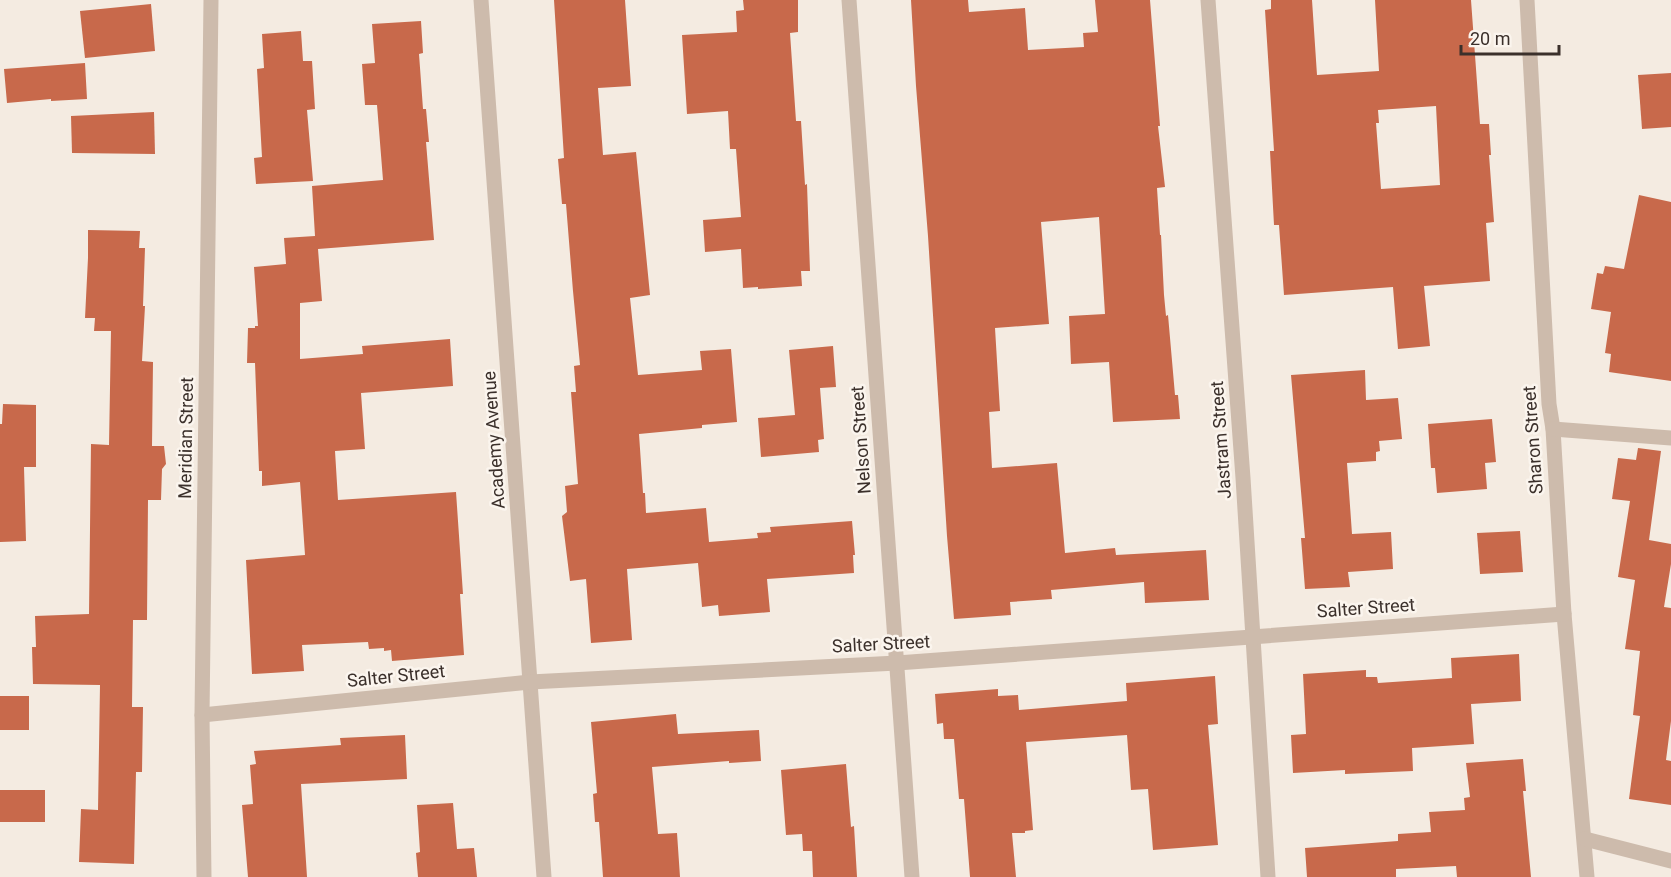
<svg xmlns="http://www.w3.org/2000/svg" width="1671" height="877" viewBox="0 0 1671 877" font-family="Roboto,sans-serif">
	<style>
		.building { fill: #c8694b; fill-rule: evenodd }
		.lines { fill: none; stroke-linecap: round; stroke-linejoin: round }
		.minor { stroke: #cdbbac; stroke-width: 15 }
		.labels { text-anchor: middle; stroke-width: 5; stroke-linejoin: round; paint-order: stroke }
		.street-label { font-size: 18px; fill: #3b302b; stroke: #fbf5ee }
	</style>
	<rect width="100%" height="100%" fill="#f4ebe1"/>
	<!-- building -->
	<g class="building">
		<path d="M554,0H625L631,86L598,88L603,155L636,152L650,295L630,298L638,375L702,370L700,351L731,349L737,422L702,425V428L639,434L643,493H645L646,513L706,508L709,542L758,538L757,533L771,532L770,527L852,521L855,555H853L854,573L767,579L770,612L719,616L718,605L702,607L698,563L627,569L632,640L591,643L586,579L570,581L562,516L567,512L565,486L578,484L571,392H576L574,366L580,365L573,291L566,204H562L558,159L564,158Z"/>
		<path d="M743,0H798V32L790,33L796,121H801L805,185L807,184L810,271H801L802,286L758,289V287L743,288L741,249L705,252L703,220L741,217L736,149H730L728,111L687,114L682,35L737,32L736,11L744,10Z"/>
		<path d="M911,0H968L969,12L1025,8L1028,50L1084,47L1083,33L1098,32L1095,0H1150L1160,126H1158L1165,187L1157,188L1160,235H1161L1164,295L1166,316L1168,315L1175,395H1178L1180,419L1113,422L1109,362L1071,364L1069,316L1105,314L1099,217L1041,222L1049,324L995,328L1000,411L989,412L992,468L1057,463L1065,553L1115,548L1116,555L1206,550L1209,600L1145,603L1144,582L1051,590L1052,599L1010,602L1011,615L954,619L947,536L928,236L916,86Z"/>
		<path d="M1271,0H1312L1317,75L1379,71L1375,0H1471L1480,124H1489L1491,155H1489L1494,222L1486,223L1490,281L1424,286L1430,346L1398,349L1393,287L1284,295L1279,225H1274L1270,151H1274L1265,10L1271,9ZM1436,106L1440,185L1381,189L1376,123H1379L1378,110Z"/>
		<path d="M151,4L155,51L85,58L80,11Z"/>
		<path d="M421,21L423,53L419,54L423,109H426L429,142H426L434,240L318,249L322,301L300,303V359L363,354L362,346L450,339L453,386L361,393L365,449L335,451L338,500L456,492L463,594H460L464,655L392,661L391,650L384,651V648L369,649L368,642L302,645L304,671L252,674L246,560L305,555L300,482L262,486V471H259L255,363H247L248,328H255V326H258L254,267L286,264L284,238L315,236L312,186L383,180L377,105H365L362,64L375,63L372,24Z"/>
		<path d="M301,31L303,61H312L315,109L307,110L313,181L256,184L254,158L262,157L257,69L264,68L262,34Z"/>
		<path d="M85,63L87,99L51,101V99L7,103L4,69Z"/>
		<path d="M1671,73V127L1642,129L1638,75Z"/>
		<path d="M154,112L155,154L72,153L71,116Z"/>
		<path d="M1639,195L1671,202V381L1609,372L1611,354L1605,353L1611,312L1591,309L1597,273L1603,274L1605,266L1624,269Z"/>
		<path d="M88,230L140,231L139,248H145L143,306H145L142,361L153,362L152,446H164L166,464L162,469L161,500H148L147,620H133L132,707H143L142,772H136L134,864L79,862L81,809L98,810L100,685L33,684L32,647H36L35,616L89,614L91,444L109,445L111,331H94L95,318H85L88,258Z"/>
		<path d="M833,346L836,387L820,388L824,439L818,440L819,452L761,457L758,418L795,415L789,350Z"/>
		<path d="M1365,370L1366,400L1398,398L1402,439L1379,441L1380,451L1376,452V461L1347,463L1352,534L1391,532L1393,569L1348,572L1350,587L1305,589L1301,538H1305L1291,375Z"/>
		<path d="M3,404L36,405V467H24L26,541L0,542V424H2Z"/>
		<path d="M1492,419L1496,462L1485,463L1487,489L1437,493L1435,468H1431L1428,424Z"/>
		<path d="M1638,448L1661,451L1649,540L1671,544V564L1664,607L1671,608V721L1666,760L1671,761V805L1629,799L1640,716L1633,715L1640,651L1625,649L1635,580L1618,577L1630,501L1612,499L1618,458L1636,460Z"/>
		<path d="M1520,531L1523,572L1480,574L1477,533Z"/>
		<path d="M1519,654L1521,701L1471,704L1474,744L1412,748L1413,771L1345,774V770L1293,773L1291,735L1306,734L1303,674L1366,670V677H1377L1378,683L1452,678L1451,658Z"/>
		<path d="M1215,676L1218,724L1208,725L1218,845L1153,850L1148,789L1131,790L1127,735L1026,742L1033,830L1025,831V833H1012L1016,877H970L964,799H959L954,739H944L943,723L937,724L935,694L998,689V696L1018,695L1019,710L1127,701L1126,683Z"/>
		<rect x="0" y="696" width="29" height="34"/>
		<path d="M676,714L678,734L759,730L761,761L729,763V761L652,767L658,834L677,833L680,877H603L599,822H595L593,794L597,793L591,722Z"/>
		<path d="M405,735L407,779L301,784L307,877H248L242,805L253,804L250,765L256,764L254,751L341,745L340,738Z"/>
		<path d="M1523,759L1526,791H1523L1531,877H1457L1456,866L1396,869V877H1307L1305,848L1398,841V834L1431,832L1429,812L1465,810L1464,798L1470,797L1466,763Z"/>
		<path d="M846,764L851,827L854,826L857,877H813L812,851H803L802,834L786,835L781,770Z"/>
		<rect x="0" y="790" width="45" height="32"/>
		<path d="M453,803L457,849L474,848L477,877H418L416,853L420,852L417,805Z"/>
	</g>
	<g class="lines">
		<!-- minor -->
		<g class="minor">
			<path d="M481,0L544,877"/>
			<path d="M849,0L912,877"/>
			<path d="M1208,0L1243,478L1268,877"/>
			<path d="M1527,0L1549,404L1553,429L1564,614L1587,877"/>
			<path d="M1553,429L1671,438"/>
			<path d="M202,715L530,682L897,663L1564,614"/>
			<path d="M1585,839L1671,861"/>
			<path d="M204,877L202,715L211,0"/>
		</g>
	</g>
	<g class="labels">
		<!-- street labels -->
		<g class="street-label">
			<text transform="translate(186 438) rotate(-89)" y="6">Meridian Street</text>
			<text transform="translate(494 440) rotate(-94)" y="6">Academy Avenue</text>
			<text transform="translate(861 440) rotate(-94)" y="6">Nelson Street</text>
			<text transform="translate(1221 440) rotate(-94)" y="6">Jastram Street</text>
			<text transform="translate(1533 440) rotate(-94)" y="6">Sharon Street</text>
			<text transform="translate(1366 608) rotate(-4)" y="6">Salter Street</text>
			<text transform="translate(881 644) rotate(-3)" y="6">Salter Street</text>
			<text transform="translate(396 676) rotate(-6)" y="6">Salter Street</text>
		</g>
	</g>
	<!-- scale -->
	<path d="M1461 45v9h98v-9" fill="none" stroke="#3b302b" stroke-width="3"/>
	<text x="1470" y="45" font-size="18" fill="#3b302b" stroke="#fbf5ee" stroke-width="4.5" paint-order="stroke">20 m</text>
</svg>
